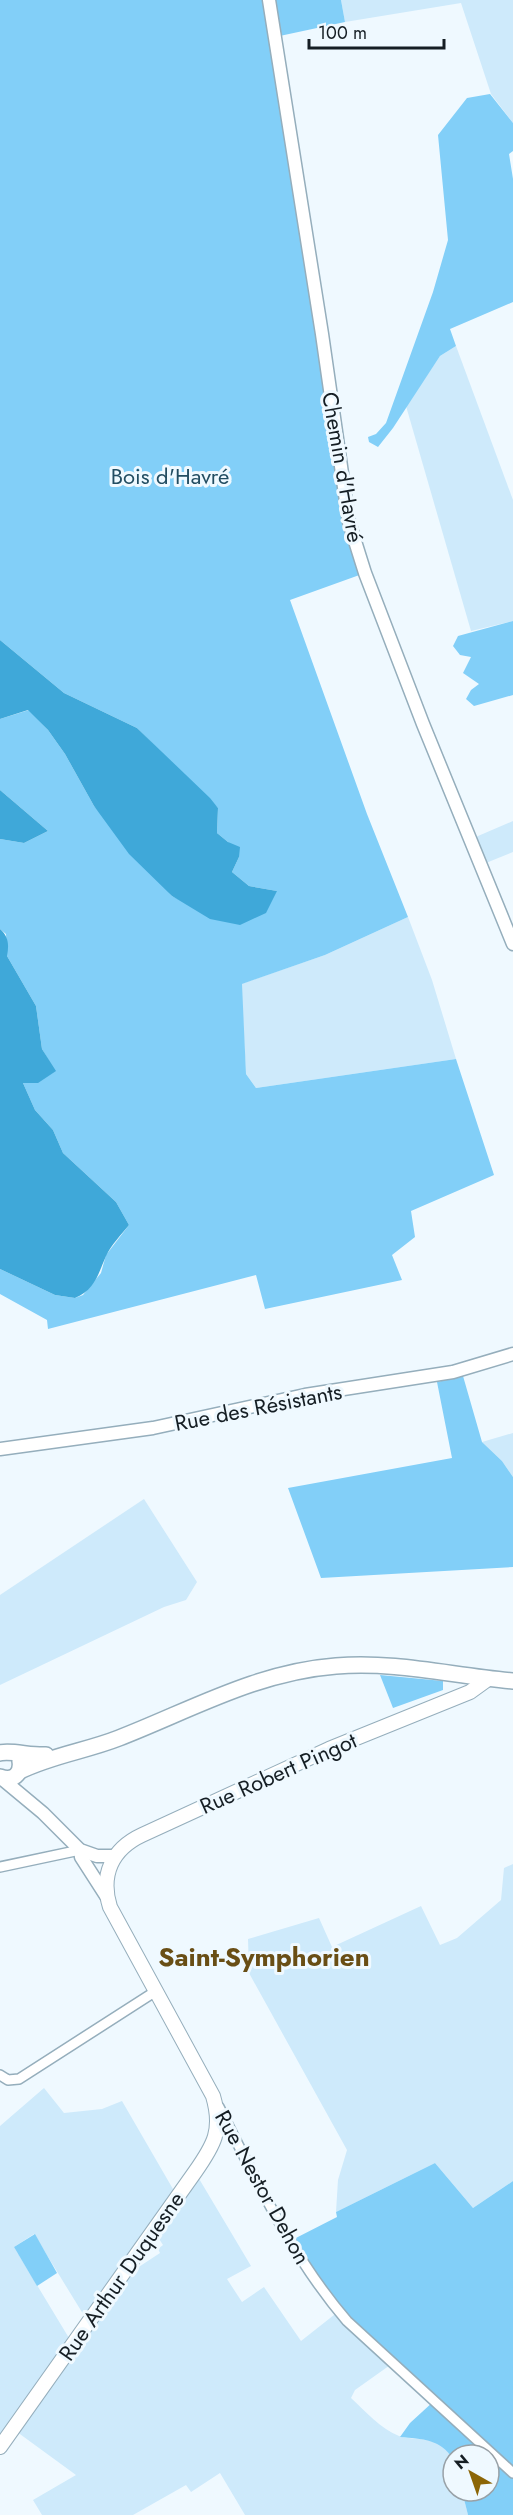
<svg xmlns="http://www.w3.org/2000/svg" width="513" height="2515" viewBox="0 0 513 2515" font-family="Jost,sans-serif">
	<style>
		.green { fill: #ceeafb; fill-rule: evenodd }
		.forest { fill: #82cff8 }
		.water { fill: #3fa8d9 }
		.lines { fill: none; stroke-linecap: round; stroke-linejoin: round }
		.minor-casing { stroke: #95aebc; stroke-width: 12 }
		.tertiary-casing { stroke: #95aebc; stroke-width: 15 }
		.secondary-casing { stroke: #95aebc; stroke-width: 16 }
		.primary-casing { stroke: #95aebc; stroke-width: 18 }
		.minor { stroke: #fff; stroke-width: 9 }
		.tertiary { stroke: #fff; stroke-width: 12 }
		.secondary { stroke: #fff; stroke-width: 14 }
		.primary { stroke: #fff; stroke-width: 15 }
		.labels { text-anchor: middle; stroke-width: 6; stroke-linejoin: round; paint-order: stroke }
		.street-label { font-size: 22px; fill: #151e24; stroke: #eff9ff }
		.park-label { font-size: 22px; fill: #224d62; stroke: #eff9ff }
		.quarter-label { font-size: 26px; font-weight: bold; fill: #694e15; stroke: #eff9ff }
	</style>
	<rect width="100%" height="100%" fill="#eff9ff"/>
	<!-- green -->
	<g class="green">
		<path d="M341,0H513V123L491,94L461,3L345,22Z"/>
		<path d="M456,346L513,500V621L471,631L406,406L440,356Z"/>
		<path d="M513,821V852L481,865L471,839Z"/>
		<path d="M408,917L432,980L456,1059L256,1088L246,1074L241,984L325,955Z"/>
		<path d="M513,1433V1477L502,1461L482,1442Z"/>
		<path d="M144,1499L197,1582L186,1600L164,1607L0,1685V1595Z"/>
		<path d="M513,1864V2181L473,2208L435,2163L336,2212L338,2180L347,2150L249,1973L248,1939L319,1918L332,1947L421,1906L440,1945L457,1938L501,1900L504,1868Z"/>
		<path d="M44,2088L64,2113L102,2109L122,2101L177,2196L195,2172L251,2266L227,2279L242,2302L264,2287L301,2341L339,2311L393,2363L355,2390L351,2398C366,2412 380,2428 399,2436C407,2439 418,2438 427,2440C457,2446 453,2466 453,2491H462L468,2515H245L220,2473L191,2492L186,2485L133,2515H42L33,2500L76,2475L13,2429L0,2447V2126ZM154,2231L163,2245L158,2249L160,2253L125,2276ZM34,2234L88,2322L72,2343L14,2247Z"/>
	</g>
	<!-- forest -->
	<g class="forest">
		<path d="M0,0H341L345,22L275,37L333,415L365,573L290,600L367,814L408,917L325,955L242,984L246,1074L256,1088L456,1059L494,1175L411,1211L415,1237L392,1255L402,1280L265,1309L256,1275L48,1329L47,1320L0,1294V1269L55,1295L75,1298L83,1295L101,1273L106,1255L129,1225L116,1202L63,1153L53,1130L35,1110L23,1083L55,1071L42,1049L36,1006L7,956L6,934L0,929V839L24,843L48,831L0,790V719L29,710L48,730L65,754L94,806L172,896L188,904L277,891L249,886L232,872L239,857L228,842L217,833L218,808L137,728L64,693L0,640Z"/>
		<path d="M490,94L513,123V151L509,154L513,179V302L450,329L456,346L440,356L393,428L378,447L369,442L368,437L376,434L386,423L433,292L448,240L438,135L467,98Z"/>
		<path d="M513,621V695L474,706L466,699L471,690L479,684L463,673L471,657L460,655L453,646L458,636Z"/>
		<path d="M463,1376L482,1442L502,1461L513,1477V1567L321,1578L288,1488L452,1458L437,1382Z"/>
		<path d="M380,1675L443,1681V1690L393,1708Z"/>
		<path d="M435,2163L473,2208L513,2181V2515H468L462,2491H489V2455H453V2459C441,2439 422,2439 400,2437L410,2423L434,2401L347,2321L290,2241L337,2217L336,2212Z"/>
		<path d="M35,2234L57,2273L37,2286L14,2247Z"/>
	</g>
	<!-- water -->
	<g class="water">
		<path d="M0,640L64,693L137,728L210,798L218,808L217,833L228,842L240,847L239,857L232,872L249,886L277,891L266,913L240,925L210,919L172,896L129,854L94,806L65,754L48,730L28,710L0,719Z"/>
		<path d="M0,790L48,831L24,843L0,839Z"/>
		<path d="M0,929C9,937 9,945 7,956L36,1006L42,1049L56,1071L38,1083H23L35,1110L53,1130L63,1153L116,1202L129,1225C121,1235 111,1245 106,1256C98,1274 95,1290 75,1298L55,1295L0,1269Z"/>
	</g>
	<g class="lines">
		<!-- minor casing -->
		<g class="minor-casing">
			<g id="minor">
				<path d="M0,1867L80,1850"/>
				<path d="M0,2075L8,2080L19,2079L156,1991"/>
				<path d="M219,2107C257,2181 292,2257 347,2321L513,2473"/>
			</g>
		</g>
		<!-- tertiary casing -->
		<g class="tertiary-casing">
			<g id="tertiary">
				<path d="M269,0L322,334L349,522L365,573L423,724L513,944"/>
				<path d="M0,1449L153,1428L305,1395L453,1372L513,1354"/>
				<path d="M1,1778L43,1813L80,1850L97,1856H114"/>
				<path d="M80,1850L81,1857L108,1899"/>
			</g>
		</g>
		<!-- secondary casing -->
		<g class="secondary-casing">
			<path id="secondary" d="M0,2447L195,2172C214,2145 223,2130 213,2096L110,1907C100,1875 112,1849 142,1835L329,1749L470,1692L488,1679"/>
		</g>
		<!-- primary casing -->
		<g class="primary-casing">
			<g id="primary">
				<path d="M0,1753C9,1750 32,1756 46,1755"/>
				<path d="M20,1771C53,1755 86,1751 119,1738C191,1710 257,1672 336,1666C396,1661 453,1676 513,1681"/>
				<path d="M0,1777C13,1782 22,1774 20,1761"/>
			</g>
		</g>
		<!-- minor -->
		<use href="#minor" class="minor"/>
		<!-- tertiary -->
		<use href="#tertiary" class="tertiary"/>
		<!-- secondary -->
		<use href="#secondary" class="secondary"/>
		<!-- primary -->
		<use href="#primary" class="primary"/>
	</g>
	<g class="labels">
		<!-- street labels -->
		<g class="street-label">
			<text transform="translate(343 467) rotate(80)" y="8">Chemin d'Havré</text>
			<text transform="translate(258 1407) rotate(-11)" y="8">Rue des Résistants</text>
			<text transform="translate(278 1773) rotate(-24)" y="8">Rue Robert Pingot</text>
			<text transform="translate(263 2187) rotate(61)" y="8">Rue Nestor Dehon</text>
			<text transform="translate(121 2276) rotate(-55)" y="8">Rue Arthur Duquesne</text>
		</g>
		<!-- park labels -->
		<g class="park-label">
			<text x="170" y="484">Bois d'Havré</text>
		</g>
		<!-- quarter labels -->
		<g class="quarter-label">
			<text x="264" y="1966">Saint-Symphorien</text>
		</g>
	</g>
	<!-- north arrow -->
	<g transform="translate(471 2473) rotate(320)"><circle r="28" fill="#eff9ff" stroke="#98a1a7" stroke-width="1.5"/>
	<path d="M0-4.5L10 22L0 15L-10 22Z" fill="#8c6607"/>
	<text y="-9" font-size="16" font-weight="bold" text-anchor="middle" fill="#151e24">N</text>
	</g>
	<!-- scale -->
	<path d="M309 39v9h135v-9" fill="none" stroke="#151e24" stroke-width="3"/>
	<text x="318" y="39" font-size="18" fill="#151e24" stroke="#eff9ff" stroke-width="4.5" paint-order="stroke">100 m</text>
</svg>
